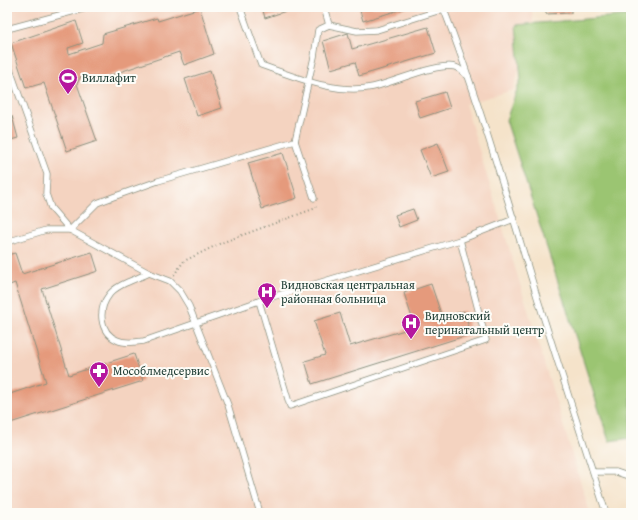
<svg xmlns="http://www.w3.org/2000/svg" width="638" height="520" viewBox="0 0 638 520" font-family="'Gentium Book Plus',serif">
	<style>
		.built { fill: #f4d3c0 }
		.green { fill: #9bc572; stroke: #5d8153 }
		.building { fill: #e59a7b }
		.lines { fill: none; stroke-linecap: round; stroke-linejoin: round }
		.lane-casing { stroke: #8a907f; stroke-width: 7 }
		.path { stroke: #8a907f; stroke-width: 2; stroke-dasharray: 1 3; stroke-linecap: butt }
		.lane { stroke: #fff; stroke-width: 5.5 }
		.labels { text-anchor: middle; stroke-width: 4; stroke-linejoin: round; paint-order: stroke }
		.poi-label { font-size: 12px; fill: #1f3d34; stroke: #fdfcf7; text-anchor: start }
	</style>
	<rect width="100%" height="100%" fill="#fdfcf7"/>
	<filter id="ink" filterUnits="userSpaceOnUse"><feTurbulence type="fractalNoise" baseFrequency=".025" numOctaves="2"/><feDisplacementMap in="SourceGraphic" scale="8" xChannelSelector="R" yChannelSelector="G"/><feConvolveMatrix kernelMatrix="1 2 1 2 8 2 1 2 1" color-interpolation-filters="sRGB"/></filter>
	<filter id="wash" filterUnits="userSpaceOnUse"><feTurbulence type="fractalNoise" baseFrequency=".012" numOctaves="4" result="noise"/><feDisplacementMap in="SourceGraphic" scale="16" xChannelSelector="R" yChannelSelector="G"/><feGaussianBlur stdDeviation="0.9" result="paint"/><feColorMatrix in="noise" values="0 0 0 0 0 0 0 0 0 0 0 0 0 0 0 0 0 1.4 0 .05"/><feComposite in="paint" operator="in"/></filter>
	<g filter="url(#wash)">
		<rect width="100%" height="100%" fill="#f5e3ca"/>
		<!-- built -->
		<path class="built" d="M7,7H532L533,20L513,90L465,104L590,513H7Z"/>
		<!-- green -->
		<path class="green" d="M631,15V438L609,441L506,120L521,79L516,25Z"/>
		<g id="blocks">
			<!-- building -->
			<g class="building">
				<path d="M262,7H292V9L265,18Z"/>
				<path d="M359,7H409L363,21Z"/>
				<path d="M546,7H571V13L546,14Z"/>
				<path d="M200,8L214,54L184,65L179,52L96,80L81,76L77,84L97,141L67,151L44,83L26,88L11,43L76,21L83,43L68,48L69,54L102,43L103,34L157,18L158,21Z"/>
				<path d="M428,27L436,53L359,76L355,62L331,69L323,41L348,33L352,49Z"/>
				<path d="M210,71L222,108L197,116L185,79Z"/>
				<path d="M445,92L450,108L420,118L415,101Z"/>
				<path d="M12,116L18,138L7,141V117Z"/>
				<path d="M438,143L449,172L431,178L420,150Z"/>
				<path d="M283,153L297,198L262,209L248,163Z"/>
				<path d="M413,209L417,220L399,227L395,215Z"/>
				<path d="M92,252L98,271L42,289L69,375L134,354L143,381L7,424V395L46,382L15,283L7,286V255L15,253L22,274Z"/>
				<path d="M431,284L442,317L464,311L471,334L312,384L305,361L325,355L314,321L340,313L350,346L415,327L404,293Z"/>
			</g>
		</g>
	</g>
	<g filter="url(#ink)">
		<use href="#blocks" fill-opacity="0" stroke="#8a907f" stroke-width="1"/>
		<g class="lines">
			<!-- lane casing -->
			<g class="lane-casing">
				<g id="lane">
					<path d="M240,7L261,65C296,77 336,95 373,87C392,83 439,62 455,67C460,68 464,74 468,76"/>
					<path d="M443,7C480,103 508,202 538,300C560,371 584,442 606,513"/>
					<path d="M329,25L357,31L377,30L444,9"/>
					<path d="M7,29L90,7"/>
					<path d="M7,61L47,174L46,194L51,208L70,230L149,273L170,281L180,291L189,306L228,405L260,513"/>
					<path d="M314,198L295,141L314,57L318,30L329,25L324,7"/>
					<path d="M7,242L46,230H70L97,203L113,197L158,181L295,141"/>
					<path d="M149,273C137,279 117,284 109,295C98,309 99,332 117,340C125,344 136,342 144,341L259,301L460,240L514,219"/>
					<path d="M259,301L290,406L486,340L460,240"/>
					<path d="M594,472H616L631,477"/>
				</g>
			</g>
			<!-- path -->
			<path class="path" d="M174,275L184,261L221,243L316,208L315,206"/>
			<!-- lane -->
			<use href="#lane" class="lane"/>
		</g>
	</g>
	<!-- icons -->
	<defs>
		<g id="stadium-pin" transform="scale(1)"><path d="M0 17L-7.5 6A9.5 9.5 0 1 1 7.5 6Z" fill="#b5179e" stroke="#fdfcf7"/><path d="M0-5a6.5 5 0 1 0 0 10a6.5 5 0 1 0 0-10ZM-3.5-1.8h7v3.6h-7Z" fill="#fff"/></g>
		<g id="hospital-pin" transform="scale(1)"><path d="M0 17L-7.5 6A9.5 9.5 0 1 1 7.5 6Z" fill="#b5179e" stroke="#fdfcf7"/><path d="M-5-5h3v3.5h4V-5h3V5h-3V1.5h-4V5h-3Z" fill="#fff"/></g>
		<g id="pharmacy-pin" transform="scale(1)"><path d="M0 17L-7.5 6A9.5 9.5 0 1 1 7.5 6Z" fill="#b5179e" stroke="#fdfcf7"/><path d="M-2-6h4v4h4v4h-4v4h-4v-4h-4v-4h4Z" fill="#fff"/></g>
	</defs>
	<g fill-rule="evenodd">
		<use href="#stadium-pin" x="68" y="78"/>
		<use href="#hospital-pin" x="267" y="292"/>
		<use href="#hospital-pin" x="411" y="323"/>
		<use href="#pharmacy-pin" x="99" y="371"/>
	</g>
	<g class="labels">
		<!-- poi labels -->
		<g class="poi-label">
			<text x="82" y="82">Виллафит</text>
			<text x="281" y="289">Видновская центральная<tspan x="281" dy="14">районная больница</tspan></text>
			<text x="425" y="320">Видновский<tspan x="425" dy="14">перинатальный центр</tspan></text>
			<text x="113" y="375">Мособлмедсервис</text>
		</g>
	</g>
	<!-- margin -->
	<rect width="638" height="520" fill="none" stroke="#fdfcf7" stroke-width="24"/>
</svg>
